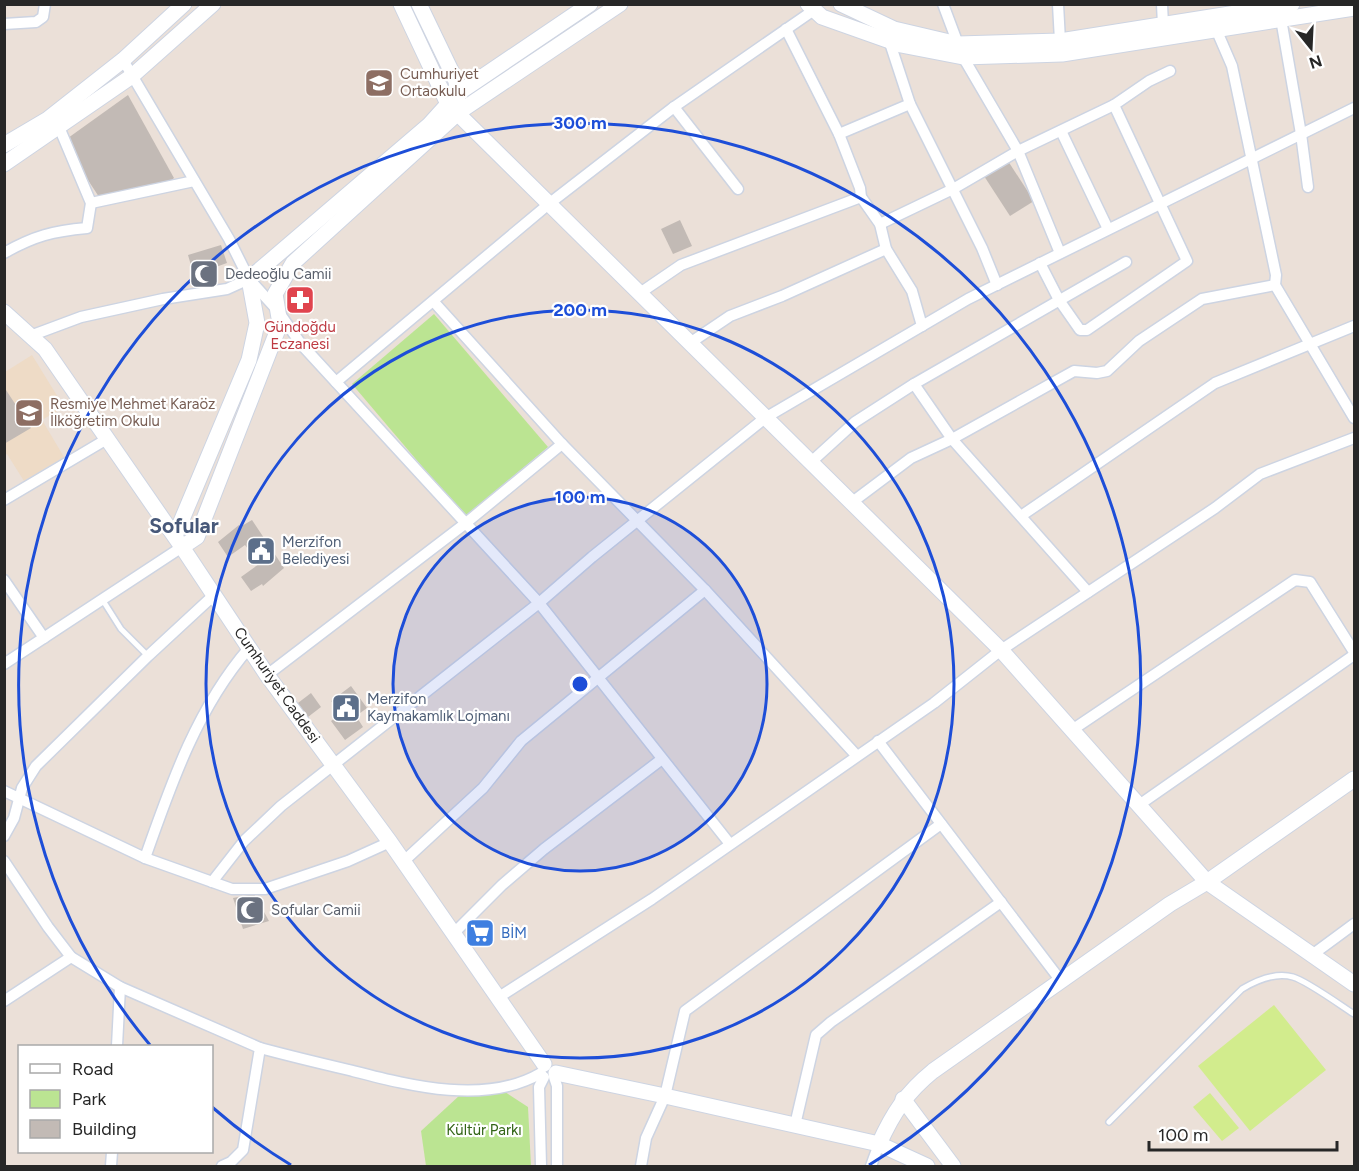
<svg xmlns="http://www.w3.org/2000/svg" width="1359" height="1171" viewBox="0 0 1359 1171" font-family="Figtree,sans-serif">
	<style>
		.education { fill: #eedbc6 }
		.green { fill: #bbe492 }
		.pitch { fill: #d2ec8d }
		.building { fill: #c2bab5 }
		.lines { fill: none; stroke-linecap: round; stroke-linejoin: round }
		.lane-casing { stroke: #cdd4e2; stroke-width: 8 }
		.street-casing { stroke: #cdd4e2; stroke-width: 13 }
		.secondary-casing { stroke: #cdd4e2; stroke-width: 17 }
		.lane { stroke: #fff; stroke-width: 5 }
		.street { stroke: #fff; stroke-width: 10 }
		.secondary { stroke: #fff; stroke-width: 15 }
		.ring { fill: none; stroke: #1d4ed8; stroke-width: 3 }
		.labels { text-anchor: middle; stroke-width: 4.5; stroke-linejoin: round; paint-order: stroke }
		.education-label { font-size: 15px; fill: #785e54; stroke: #fff; text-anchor: start }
		.worship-label { font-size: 15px; fill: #5b616d; stroke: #fff; text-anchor: start }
		.health-label { font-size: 15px; fill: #be3a42; stroke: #fff }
		.service-label { font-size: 15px; fill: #4e5e75; stroke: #fff; text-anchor: start }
		.street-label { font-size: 15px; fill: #272727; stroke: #fff }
		.shop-label { font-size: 15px; fill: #366cbe; stroke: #fff; text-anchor: start }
		.park-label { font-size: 15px; fill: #336517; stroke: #fff }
		.district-label { font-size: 21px; font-weight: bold; fill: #475879; stroke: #fff }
		.centre { fill: #1d4ed8; stroke: #fff; stroke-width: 3 }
		.ring-label { font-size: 18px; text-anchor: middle; font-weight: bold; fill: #1d4ed8; stroke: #fff; stroke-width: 4.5; stroke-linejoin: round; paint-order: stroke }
	</style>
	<rect width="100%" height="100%" fill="#ebe0d8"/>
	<!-- education -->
	<path class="education" d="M32,355L64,407L42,420L64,457L24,481L7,454L5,455V372Z"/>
	<!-- green -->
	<g class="green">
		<path d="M434,314L548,447L465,517L352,384Z"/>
		<path d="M505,1092L528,1107L531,1166H426L421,1131L460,1095Z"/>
	</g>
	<!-- pitch -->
	<g class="pitch">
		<path d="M1274,1005L1326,1070L1250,1131L1198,1066Z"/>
		<path d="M1210,1093L1239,1128L1222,1141L1193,1107Z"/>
	</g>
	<!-- building -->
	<g class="building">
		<path d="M128,95L174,178L162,188L101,200L86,177L68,138Z"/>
		<path d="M1008,161L1034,201L1010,216L984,176Z"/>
		<path d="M680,220L692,246L673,254L661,229Z"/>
		<path d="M221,245L227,263L213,268L216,281L197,286L188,255Z"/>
		<path d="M4,387L31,428L4,444Z"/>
		<path d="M252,520L284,568L263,586L262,584L251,591L241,577L259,564L245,545L228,557L218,542L239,525L240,527Z"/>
		<path d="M351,686L367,708L356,716L363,727L345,740L331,721L341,714L331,701Z"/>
		<path d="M311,693L321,707L308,717L298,703Z"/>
		<path d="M254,894L269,921L243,929L233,898Z"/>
	</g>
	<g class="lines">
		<!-- lane casing -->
		<g class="lane-casing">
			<g id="lane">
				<path d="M102,599L121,629L148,656"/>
				<path d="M1109,1122L1242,989C1257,980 1275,972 1293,977C1307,981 1340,1005 1354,1014"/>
			</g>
		</g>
		<!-- street casing -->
		<g class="street-casing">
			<g id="street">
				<path d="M943,4L958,44"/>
				<path d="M1058,4L1060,41"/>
				<path d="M1162,4L1163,25"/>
				<path d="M1281,19L1301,134L1308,187"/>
				<path d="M4,24L36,22L43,17L45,4"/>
				<path d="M786,29L839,134L860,188L861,197L880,224L886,249L912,291L922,326"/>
				<path d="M1216,29L1232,66L1276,275L1275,285L1354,418"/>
				<path d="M889,40L910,104L982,248L997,285"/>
				<path d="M963,57L1018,151L1060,253"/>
				<path d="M123,60L229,239L249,279L278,311L301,344L539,603L730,844"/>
				<path d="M674,107L738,189"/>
				<path d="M1061,131L1108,229"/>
				<path d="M839,134L910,104"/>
				<path d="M91,203L194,181"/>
				<path d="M880,224L953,189L1018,151L1114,105L1149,81L1170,71"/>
				<path d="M4,253C34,236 53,231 87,228L91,203L59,127"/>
				<path d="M1040,263L1059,300L1080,330H1087L1187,261L1114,105"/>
				<path d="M640,293L681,265L861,197"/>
				<path d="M434,302L562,444L705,590L856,755"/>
				<path d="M30,336L81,317L163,299L227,289L249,279"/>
				<path d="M690,343L730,316L782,296L886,249"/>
				<path d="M336,382L550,203L674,107L814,10"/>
				<path d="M914,384L952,439L1088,592"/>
				<path d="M810,463L855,422L914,384L1126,262"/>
				<path d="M4,500L107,439"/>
				<path d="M851,503L911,458L952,439L1074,371L1097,373L1107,371L1139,341L1202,299L1275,285"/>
				<path d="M1021,516L1215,383L1354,326"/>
				<path d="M4,580L44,638"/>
				<path d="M4,664L182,547"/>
				<path d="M267,675L466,523L562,444"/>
				<path d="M1072,730L1295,580L1310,582L1354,652"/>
				<path d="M878,741L1061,981"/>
				<path d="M4,791L145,858L232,889H265L348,861L390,842"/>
				<path d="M1139,805L1354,655"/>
				<path d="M4,836L14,818L22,788L36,766L148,656L214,595"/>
				<path d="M145,858C171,784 197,708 249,648"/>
				<path d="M4,861L48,927L71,957L120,987L260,1048L243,1150L231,1162L222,1166"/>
				<path d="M404,861L483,788L521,741L705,590"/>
				<path d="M212,882L244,841L281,806L539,603L592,557L765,418L968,299L1354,108"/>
				<path d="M454,933L502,885L544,849L662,759"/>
				<path d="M1312,955L1354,924"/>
				<path d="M499,997L652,899L934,703L1001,650L1215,508L1260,474L1354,438"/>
				<path d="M4,1001L71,957"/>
				<path d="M117,1046L120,987"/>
				<path d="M260,1048C290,1056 319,1063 349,1070C408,1085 485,1106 541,1073"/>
				<path d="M554,1077L557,1086V1166"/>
				<path d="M795,1125L816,1035L831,1022L1001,902"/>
				<path d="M111,1166L112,1152"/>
				<path d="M541,1166L539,1087L544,1077"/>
				<path d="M641,1166L646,1138L665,1096L685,1011L941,824"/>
				<path d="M871,1166L879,1144"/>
			</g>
		</g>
		<!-- secondary casing -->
		<g class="secondary-casing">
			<g id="secondary">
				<path d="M401,4L448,104L1001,650L1207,882L1354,984"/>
				<path d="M419,4L456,81L458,100"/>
				<path d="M808,4L822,17L901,45L963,57L1062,54L1354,8"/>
				<path d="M841,4L894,29L958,44L1060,41L1292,4"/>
				<path d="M4,145L48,119L123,60L184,4"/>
				<path d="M4,164L132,76L213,4"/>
				<path d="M4,312L45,349L182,547L267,675L390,842L544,1064"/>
				<path d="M175,536L249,360L257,323L249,279L429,125L457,94L590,4"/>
				<path d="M182,547L197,537L280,324L275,294L293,263L459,112L620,4"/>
				<path d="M556,1073L665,1096L879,1144L927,1166"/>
				<path d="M903,1099L953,1166"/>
				<path d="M879,1144C893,1113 906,1093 933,1071L1170,904L1207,882L1354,779"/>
			</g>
		</g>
		<!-- lane -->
		<use href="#lane" class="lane"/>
		<!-- street -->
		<use href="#street" class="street"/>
		<!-- secondary -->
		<use href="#secondary" class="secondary"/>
	</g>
	<!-- distance rings -->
	<circle cx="580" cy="684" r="187" fill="#1d4ed8" fill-opacity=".12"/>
	<g class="ring">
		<circle cx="580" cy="684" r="187"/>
		<circle cx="580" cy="684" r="374"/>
		<path d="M291 1165A561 561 0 0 1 212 1107M150 1045A561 561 0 1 1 869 1165"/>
	</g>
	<!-- icons -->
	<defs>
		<g id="school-square" transform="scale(1.5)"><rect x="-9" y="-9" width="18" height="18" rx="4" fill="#8d6e63" stroke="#fff"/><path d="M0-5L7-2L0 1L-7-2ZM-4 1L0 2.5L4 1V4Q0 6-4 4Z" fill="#fff"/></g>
		<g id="mosque-square" transform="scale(1.5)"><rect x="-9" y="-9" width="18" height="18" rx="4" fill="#6b7280" stroke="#fff"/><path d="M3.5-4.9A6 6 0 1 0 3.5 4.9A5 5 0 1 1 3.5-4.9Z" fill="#fff"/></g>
		<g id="pharmacy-square" transform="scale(1.5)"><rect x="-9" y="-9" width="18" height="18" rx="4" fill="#e0444e" stroke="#fff"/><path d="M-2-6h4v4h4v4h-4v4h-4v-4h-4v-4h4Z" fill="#fff"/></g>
		<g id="civic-square" transform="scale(1.5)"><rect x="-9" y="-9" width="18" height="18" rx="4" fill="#5c6f8a" stroke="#fff"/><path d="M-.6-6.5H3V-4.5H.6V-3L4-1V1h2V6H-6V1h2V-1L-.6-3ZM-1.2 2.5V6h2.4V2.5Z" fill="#fff"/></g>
		<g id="supermarket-square" transform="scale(1.5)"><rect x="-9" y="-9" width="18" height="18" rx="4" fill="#3f7fe0" stroke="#fff"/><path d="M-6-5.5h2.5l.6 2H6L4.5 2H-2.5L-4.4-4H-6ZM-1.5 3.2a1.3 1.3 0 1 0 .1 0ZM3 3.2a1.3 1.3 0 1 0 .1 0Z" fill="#fff"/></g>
	</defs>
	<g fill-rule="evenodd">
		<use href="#school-square" x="379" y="83"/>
		<use href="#mosque-square" x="204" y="274"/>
		<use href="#pharmacy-square" x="300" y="300"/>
		<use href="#school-square" x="29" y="413"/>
		<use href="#civic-square" x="261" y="551"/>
		<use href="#civic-square" x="346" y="708"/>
		<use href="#mosque-square" x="250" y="910"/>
		<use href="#supermarket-square" x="480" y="933"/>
	</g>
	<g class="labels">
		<!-- education labels -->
		<g class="education-label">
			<text x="400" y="79">Cumhuriyet<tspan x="400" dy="17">Ortaokulu</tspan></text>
			<text x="50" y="409">Resmiye Mehmet Karaöz<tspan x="50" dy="17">İlköğretim Okulu</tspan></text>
		</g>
		<!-- worship labels -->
		<g class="worship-label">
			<text x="225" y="279">Dedeoğlu Camii</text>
			<text x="271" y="915">Sofular Camii</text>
		</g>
		<!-- health labels -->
		<g class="health-label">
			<text x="300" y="332">Gündoğdu<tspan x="300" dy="17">Eczanesi</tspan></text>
		</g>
		<!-- service labels -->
		<g class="service-label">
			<text x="282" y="547">Merzifon<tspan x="282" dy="17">Belediyesi</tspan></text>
			<text x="367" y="704">Merzifon<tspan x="367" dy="17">Kaymakamlık Lojmanı</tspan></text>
		</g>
		<!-- street labels -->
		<g class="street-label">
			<text transform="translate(277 685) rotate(55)" y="5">Cumhuriyet Caddesi</text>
		</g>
		<!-- shop labels -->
		<g class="shop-label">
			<text x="501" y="938">BİM</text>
		</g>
		<!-- park labels -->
		<g class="park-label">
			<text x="484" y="1135">Kültür Parkı</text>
		</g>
		<!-- district labels -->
		<g class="district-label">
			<text x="184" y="533">Sofular</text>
		</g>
	</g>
	<circle cx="580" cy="684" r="9" class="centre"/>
	<g class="ring-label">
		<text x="580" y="129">300 m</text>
		<text x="580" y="316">200 m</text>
		<text x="580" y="503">100 m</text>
	</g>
	<!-- border -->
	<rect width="1359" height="1171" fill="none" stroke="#272727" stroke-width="12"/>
	<!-- legend -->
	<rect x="18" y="1045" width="195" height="108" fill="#ffffff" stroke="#a9a9a9" stroke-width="1.5"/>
	<rect x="30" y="1064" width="30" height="9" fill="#ffffff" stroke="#a9a9a9" stroke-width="1.5"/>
	<text x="72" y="1075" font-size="18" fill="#272727">Road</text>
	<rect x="30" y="1090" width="30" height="18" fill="#bbe492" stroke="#a9a9a9" stroke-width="1.5"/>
	<text x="72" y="1105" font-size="18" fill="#272727">Park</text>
	<rect x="30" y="1120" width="30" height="18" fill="#c2bab5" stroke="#a9a9a9" stroke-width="1.5"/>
	<text x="72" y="1135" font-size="18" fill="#272727">Building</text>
	<!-- north arrow -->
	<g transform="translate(1311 48) rotate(162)" stroke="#ffffff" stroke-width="4.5" paint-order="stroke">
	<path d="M0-4.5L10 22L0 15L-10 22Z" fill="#272727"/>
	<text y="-9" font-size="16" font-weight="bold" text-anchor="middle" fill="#272727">N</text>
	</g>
	<!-- scale -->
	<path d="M1149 1141v9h188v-9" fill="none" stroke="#272727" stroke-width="3"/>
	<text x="1158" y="1141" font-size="18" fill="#272727" stroke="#ffffff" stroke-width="4.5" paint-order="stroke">100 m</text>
</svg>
